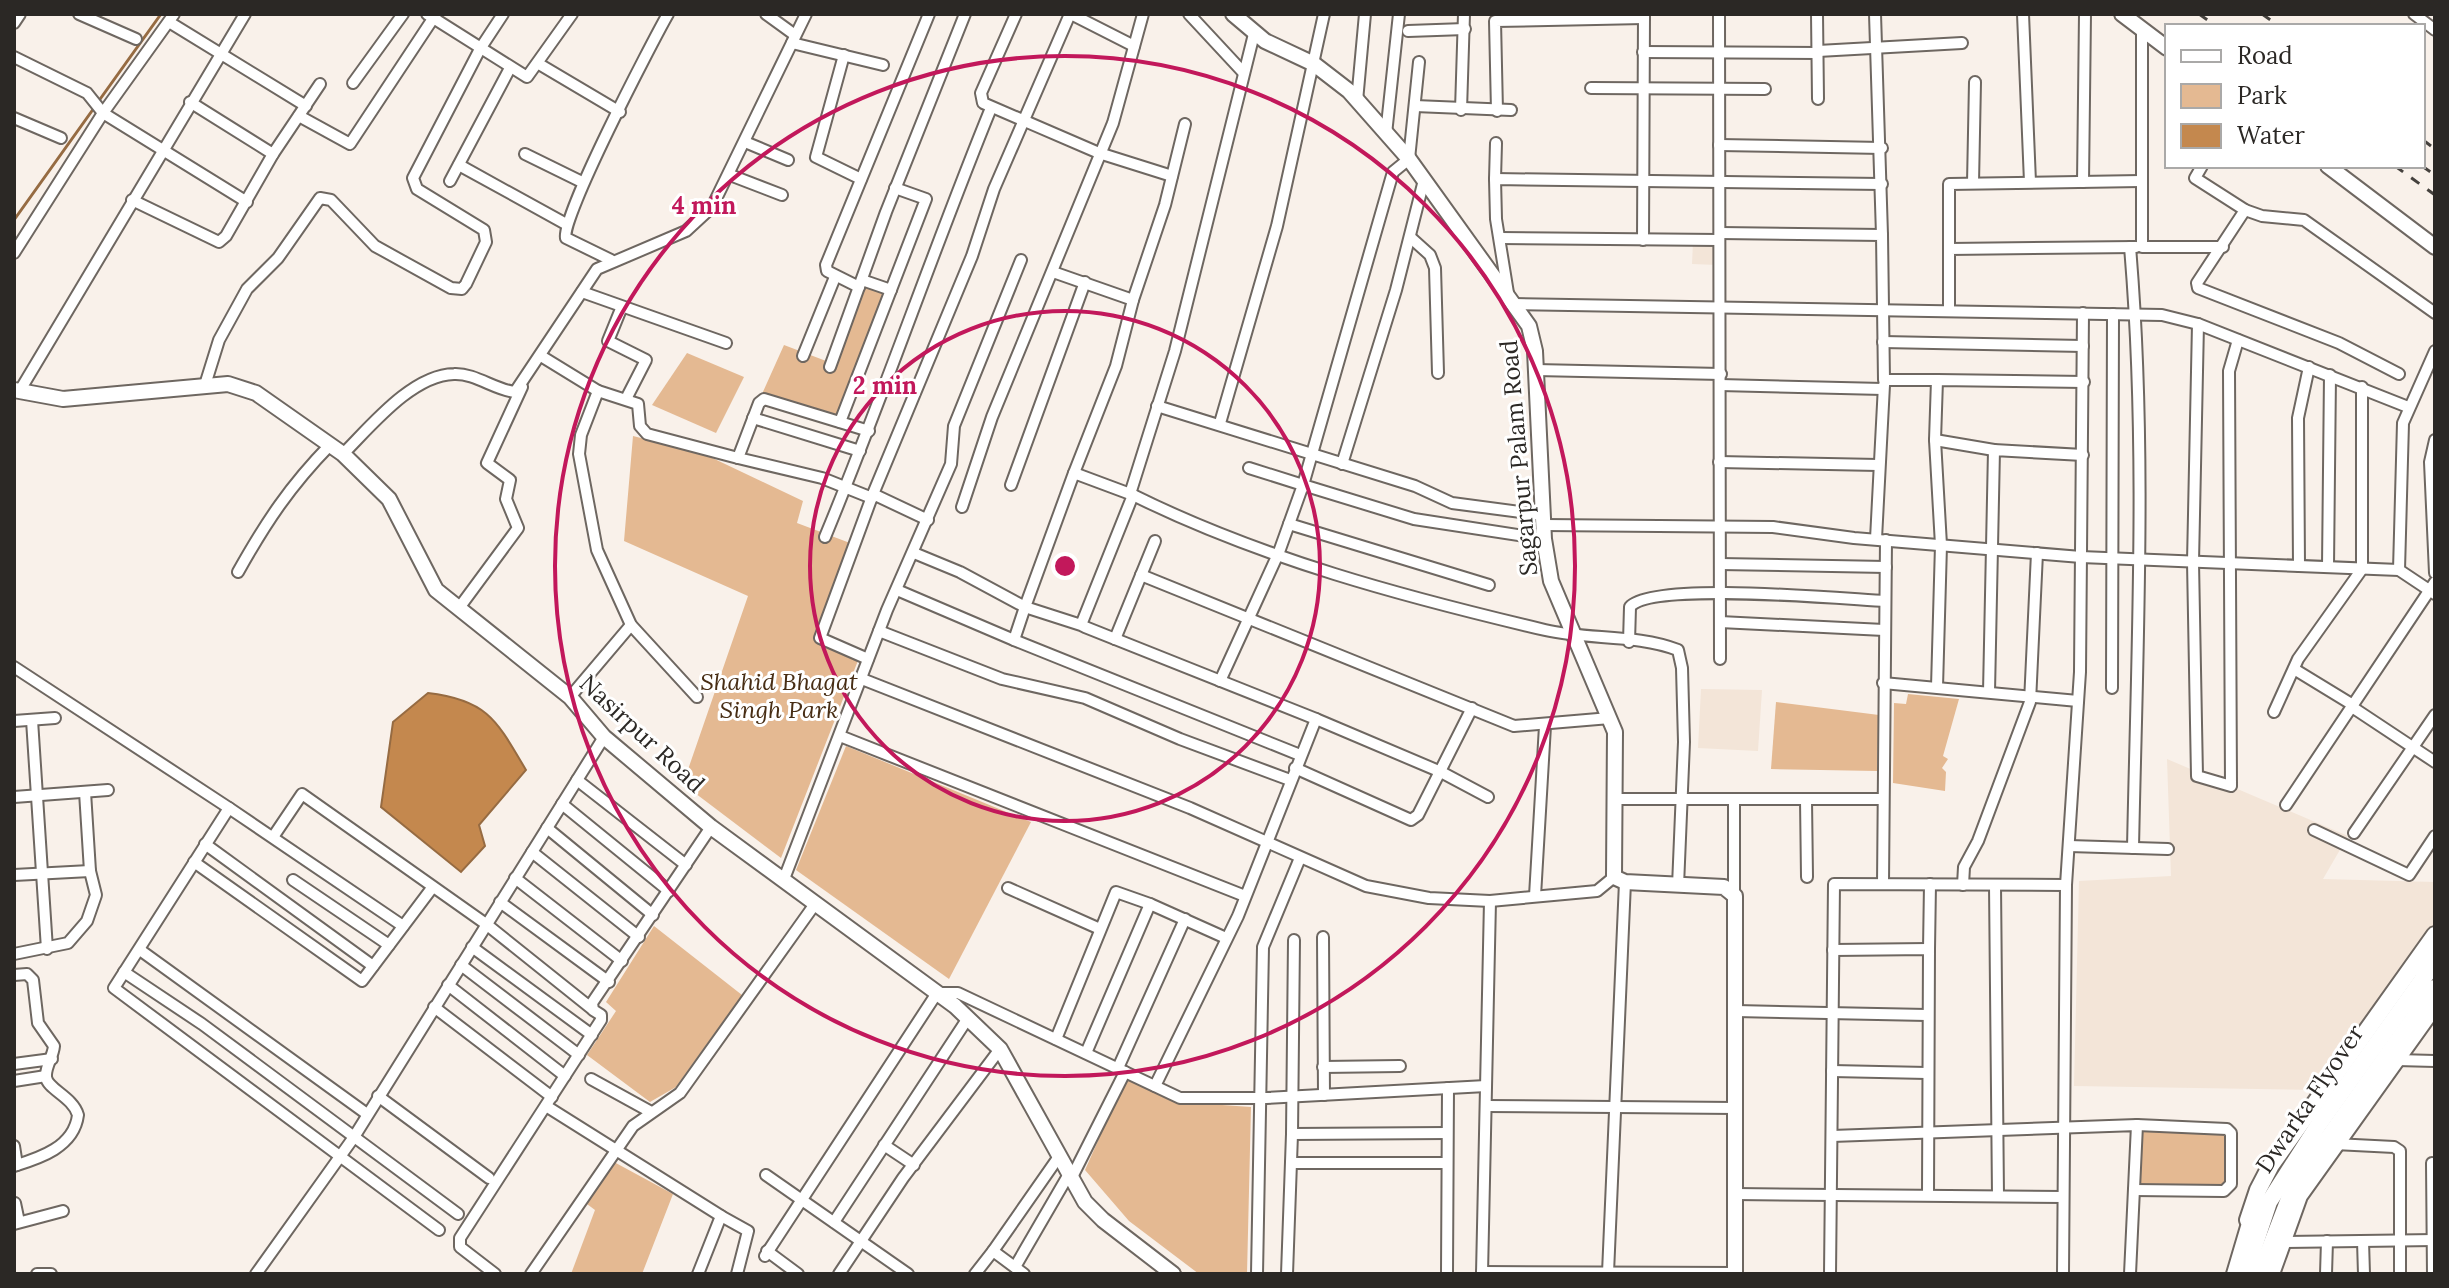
<svg xmlns="http://www.w3.org/2000/svg" width="2449" height="1288" viewBox="0 0 2449 1288" font-family="Lora,serif">
	<style>
		.built { fill: #f3e5d8 }
		.green { fill: #e4b992 }
		.water { fill: #c4884e; stroke: #966b42; stroke-width: 2 }
		.lines { fill: none; stroke-linecap: round; stroke-linejoin: round }
		.stream { stroke: #966b42; stroke-width: 3 }
		.street-casing { stroke: #6e6761; stroke-width: 14 }
		.secondary-casing { stroke: #6e6761; stroke-width: 18 }
		.primary-casing { stroke: #6e6761; stroke-width: 20 }
		.street { stroke: #fff; stroke-width: 10 }
		.secondary { stroke: #fff; stroke-width: 14 }
		.primary { stroke: #fff; stroke-width: 16 }
		.rail { stroke: #45413d; stroke-width: 3; stroke-dasharray: 10 10; stroke-linecap: butt }
		.ring { fill: none; stroke: #c2185b; stroke-width: 4 }
		.labels { text-anchor: middle; stroke-width: 6; stroke-linejoin: round; paint-order: stroke }
		.street-label { font-size: 24px; fill: #2b2825; stroke: #fff }
		.park-label { font-size: 24px; font-style: italic; fill: #472d14; stroke: #fff }
		.centre { fill: #c2185b; stroke: #fff; stroke-width: 4 }
		.ring-label { font-size: 24px; text-anchor: middle; font-weight: bold; fill: #c2185b; stroke: #fff; stroke-width: 6; stroke-linejoin: round; paint-order: stroke }
	</style>
	<rect width="100%" height="100%" fill="#f9f1ea"/>
	<!-- built -->
	<g class="built">
		<path d="M1693,242H1717V265L1692,264Z"/>
		<path d="M1701,689L1762,690L1758,751L1698,748Z"/>
		<path d="M2167,759L2348,836L2323,879L2435,882V924L2318,1090L2074,1086L2079,881L2171,876Z"/>
	</g>
	<!-- green -->
	<g class="green">
		<path d="M862,283L889,291L835,419L762,394L784,345L834,364Z"/>
		<path d="M687,353L744,377L716,433L652,405Z"/>
		<path d="M633,436L704,454L803,501L797,523L850,543L813,639L859,658L781,858L683,784L748,596L624,541Z"/>
		<path d="M1908,694L1959,699L1943,756L1948,759L1942,768L1946,772L1945,791L1893,783L1894,703L1906,704Z"/>
		<path d="M1776,702L1879,715L1877,771L1771,769Z"/>
		<path d="M846,746L1031,822L949,979L796,870Z"/>
		<path d="M654,926L742,995L676,1087L650,1102L587,1055L616,1011L606,1002Z"/>
		<path d="M1126,1078L1179,1102L1251,1107L1247,1274H1199L1129,1221L1085,1170Z"/>
		<path d="M2140,1129L2224,1130L2226,1188L2137,1187Z"/>
		<path d="M614,1162L673,1194L642,1274H571L595,1210L587,1204Z"/>
	</g>
	<!-- water -->
	<path class="water" d="M428,693C488,700 497,721 526,770L479,825L485,846L461,872L381,807L393,722Z"/>
	<g class="lines">
		<!-- stream -->
		<g class="stream">
			<path d="M98,102L161,14"/>
			<path d="M14,220L94,108"/>
		</g>
		<!-- street casing -->
		<g class="street-casing">
			<g id="street">
				<path d="M79,14L136,39"/>
				<path d="M427,14L527,77L572,14"/>
				<path d="M766,14L795,35"/>
				<path d="M1016,14L981,93L983,103L1099,153L1172,176"/>
				<path d="M1071,14L1134,46"/>
				<path d="M1189,14L1242,71"/>
				<path d="M1719,14L1720,659"/>
				<path d="M1817,14L1818,99"/>
				<path d="M1875,14L1882,235"/>
				<path d="M2023,14L2030,182"/>
				<path d="M2414,14L2435,30"/>
				<path d="M169,22L306,106"/>
				<path d="M14,23L20,14"/>
				<path d="M2142,28V247H2223"/>
				<path d="M1408,31L1465,29"/>
				<path d="M792,43L883,65"/>
				<path d="M1818,51L1962,43"/>
				<path d="M1643,52L1818,53"/>
				<path d="M844,55L816,157L861,179"/>
				<path d="M14,57L87,93L103,113L247,202"/>
				<path d="M1419,62L1409,159L1393,172L1303,485L1414,519L1544,539"/>
				<path d="M539,64L620,112"/>
				<path d="M353,83L403,14"/>
				<path d="M1591,88L1765,89"/>
				<path d="M1357,101L1365,14"/>
				<path d="M190,102L273,154"/>
				<path d="M1415,106L1511,110"/>
				<path d="M1461,110L1464,14"/>
				<path d="M1497,111L1495,21L1644,18"/>
				<path d="M299,116L350,144L436,14"/>
				<path d="M14,118L61,138"/>
				<path d="M1386,134L1399,14"/>
				<path d="M745,142L788,160"/>
				<path d="M1719,145L1882,148"/>
				<path d="M525,154L582,182"/>
				<path d="M459,165L566,224"/>
				<path d="M2202,166L2195,178L2245,210L2197,283L2198,288L2339,343L2399,374"/>
				<path d="M730,175L782,195"/>
				<path d="M1495,179L1496,143"/>
				<path d="M450,181L510,68"/>
				<path d="M2083,182L2085,14"/>
				<path d="M1973,183L1975,82"/>
				<path d="M132,200L219,242L226,236L273,154L320,84"/>
				<path d="M2245,210L2262,216L2304,220L2435,313"/>
				<path d="M1720,233L1882,235L1884,380H1937"/>
				<path d="M1410,237L1430,255L1435,268L1438,373"/>
				<path d="M1500,238L1719,240"/>
				<path d="M1643,240L1644,14"/>
				<path d="M2130,247C2147,447 2137,648 2133,848"/>
				<path d="M1949,249V184L2141,181"/>
				<path d="M14,253L103,113L174,14"/>
				<path d="M611,260L566,238C559,221 652,42 668,14"/>
				<path d="M1053,272L1133,300L1165,205L1185,124"/>
				<path d="M862,280L891,290"/>
				<path d="M859,287L827,271L826,265L929,14"/>
				<path d="M582,292L726,343"/>
				<path d="M1508,293L1496,219L1495,179L1882,184"/>
				<path d="M1513,304L2162,315L2198,324L2408,407"/>
				<path d="M621,309L608,341L646,360L626,399"/>
				<path d="M1949,311V249L2136,247"/>
				<path d="M2198,324L2193,562L2197,776L2231,786L2229,371L2238,340"/>
				<path d="M1883,342L2083,346"/>
				<path d="M541,356L598,391L581,435L579,454L597,550L631,625L697,697"/>
				<path d="M803,356L835,277"/>
				<path d="M830,367L886,212L965,14"/>
				<path d="M1536,370L1721,374"/>
				<path d="M205,385L219,340L247,289L278,258L320,198L331,200L375,246L451,288L462,289L466,284L486,242L484,230L417,189L413,178L480,49L503,14"/>
				<path d="M1720,385L1883,389"/>
				<path d="M598,391L638,404L640,426L647,434L738,458"/>
				<path d="M19,392L245,14"/>
				<path d="M1157,406L1415,486L1452,503L1543,515"/>
				<path d="M753,418L860,451"/>
				<path d="M840,422L926,199L895,188"/>
				<path d="M1220,423L1277,226L1324,14"/>
				<path d="M869,431L764,399L759,403L738,458L822,478L872,498"/>
				<path d="M1935,440L1994,450"/>
				<path d="M2435,440L2430,462L2435,573"/>
				<path d="M343,454C371,426 412,375 454,374C475,373 495,390 515,392L597,269L686,231L712,207L806,14"/>
				<path d="M1719,462L1878,465"/>
				<path d="M1342,464L1396,290L1424,180"/>
				<path d="M1074,473L1116,366L1133,300"/>
				<path d="M1011,485L1085,282"/>
				<path d="M873,494L928,520"/>
				<path d="M1130,494L1175,351L1254,34"/>
				<path d="M1133,495C1262,559 1405,597 1545,630C1588,640 1637,634 1678,650L1682,668L1684,742L1678,886"/>
				<path d="M962,507L992,417L1113,123L1143,14"/>
				<path d="M1289,524L1489,585"/>
				<path d="M1544,525L1773,527L1854,538L2081,557L2399,570L2435,594"/>
				<path d="M825,537C884,395 933,250 991,108"/>
				<path d="M1876,539L1884,385"/>
				<path d="M914,553L960,572L1025,607L1014,640L1300,755"/>
				<path d="M1720,564L1886,567"/>
				<path d="M2299,566L2298,418L2309,367"/>
				<path d="M2328,567L2330,375"/>
				<path d="M2399,570L2403,423L2435,351"/>
				<path d="M238,572C266,522 290,486 330,445"/>
				<path d="M1141,575L1514,726L1610,718"/>
				<path d="M897,590L1014,640"/>
				<path d="M459,608L518,528L506,499L510,480L487,463L522,387"/>
				<path d="M1720,622L1884,630"/>
				<path d="M1081,625L1133,495L1074,473L1025,607L1081,625L1085,627L1316,719L1238,916L1155,1086"/>
				<path d="M879,631L1002,679L1085,698L1180,739L1290,780"/>
				<path d="M1115,639L1155,541"/>
				<path d="M1629,642L1630,607C1651,581 1844,599 1885,601"/>
				<path d="M868,659L820,638L873,494L972,256L994,189L1070,14"/>
				<path d="M14,667L229,808"/>
				<path d="M2294,669L2353,705"/>
				<path d="M862,679L1190,808L1366,886L1429,898L1490,901L1597,891L1614,877"/>
				<path d="M1220,681L1279,552L1303,485L1249,468"/>
				<path d="M1883,683L2078,701"/>
				<path d="M1937,687L1941,545L1935,440L1937,380L2084,382"/>
				<path d="M2112,688L2113,314"/>
				<path d="M1989,692L1994,450L2083,455"/>
				<path d="M570,697L631,625"/>
				<path d="M2352,707L2435,762"/>
				<path d="M2274,712L2298,659L2362,569V387"/>
				<path d="M1316,719L1441,772L1488,797"/>
				<path d="M32,720L47,949"/>
				<path d="M14,721L55,718"/>
				<path d="M840,736L1245,896"/>
				<path d="M1295,768L1411,820L1418,815L1472,708"/>
				<path d="M577,780L686,865"/>
				<path d="M14,797L108,790"/>
				<path d="M1614,799H1883"/>
				<path d="M1734,800V892"/>
				<path d="M1806,800L1807,877"/>
				<path d="M562,804L669,891"/>
				<path d="M2286,805L2435,582"/>
				<path d="M547,828L653,915"/>
				<path d="M2314,830L2409,875L2435,836"/>
				<path d="M2354,833L2435,715"/>
				<path d="M273,837L302,794L486,924L591,1008"/>
				<path d="M205,844L373,966"/>
				<path d="M2069,846L2168,849"/>
				<path d="M532,852L639,937"/>
				<path d="M194,862L362,981L432,888"/>
				<path d="M14,875L90,871"/>
				<path d="M515,878L622,961"/>
				<path d="M784,879L887,610L951,464L954,426L1021,260"/>
				<path d="M293,880L389,945"/>
				<path d="M1883,884L1886,540"/>
				<path d="M1963,885L1964,867L1978,841L2030,702L2037,553"/>
				<path d="M1995,885L1998,1196"/>
				<path d="M1008,888L1100,929"/>
				<path d="M1535,896L1545,726"/>
				<path d="M500,902L609,982"/>
				<path d="M403,926L229,808L114,988L439,1230"/>
				<path d="M1323,937L1324,1095"/>
				<path d="M1294,940L1292,1134L1447,1133"/>
				<path d="M472,947L592,1035"/>
				<path d="M1929,949L1930,884"/>
				<path d="M140,950L367,1114"/>
				<path d="M1833,950L1929,949L1928,1195"/>
				<path d="M14,954L68,943L87,921L96,895L90,871L85,792"/>
				<path d="M461,965L579,1055"/>
				<path d="M124,972L202,1024L458,1214"/>
				<path d="M14,975L27,974L33,980L38,1023L54,1046C53,1057 45,1067 46,1077C47,1089 73,1097 78,1115C74,1147 40,1158 14,1166"/>
				<path d="M448,985L565,1076"/>
				<path d="M434,1007L552,1097"/>
				<path d="M1736,1011L1927,1015"/>
				<path d="M1056,1039L1116,892L1150,904"/>
				<path d="M1086,1053L1150,904L1226,938"/>
				<path d="M2397,1060L2435,1061"/>
				<path d="M14,1064L52,1059"/>
				<path d="M1323,1067L1400,1066"/>
				<path d="M1118,1068L1185,919"/>
				<path d="M1832,1071L1927,1073"/>
				<path d="M591,1079L651,1112"/>
				<path d="M14,1081L46,1076"/>
				<path d="M378,1096L489,1178"/>
				<path d="M546,1106L721,1216L698,1274"/>
				<path d="M1486,1106L1736,1108"/>
				<path d="M1832,1136L2137,1125L2130,1274"/>
				<path d="M2335,1144L2394,1147L2400,1151V1274"/>
				<path d="M884,1145L914,1165"/>
				<path d="M14,1146L17,1165"/>
				<path d="M1291,1163H1447"/>
				<path d="M2432,1163L2433,1274"/>
				<path d="M766,1175L908,1274"/>
				<path d="M1071,1179L1125,1072"/>
				<path d="M2134,1190L2224,1191L2231,1184V1133L2227,1129L2137,1125"/>
				<path d="M1735,1194L2063,1197"/>
				<path d="M15,1203L19,1222"/>
				<path d="M721,1216L748,1231L737,1274"/>
				<path d="M834,1222L968,1018"/>
				<path d="M14,1224L63,1211"/>
				<path d="M2363,1241L2364,1274"/>
				<path d="M2282,1242L2435,1240"/>
				<path d="M767,1251L798,1274"/>
				<path d="M765,1256L937,993H958L1180,1098H1266L1486,1086"/>
				<path d="M1015,1267L1069,1174"/>
				<path d="M1482,1272L1735,1273"/>
				<path d="M1608,1273L1625,882"/>
				<path d="M37,1274H51"/>
				<path d="M256,1274L354,1137L604,737"/>
				<path d="M495,1274L460,1247V1238L601,1020V1015L593,1010L592,1003L711,827"/>
				<path d="M531,1274L633,1126L680,1093L815,904"/>
				<path d="M839,1274L903,1178L1000,1049"/>
				<path d="M975,1274L993,1251"/>
				<path d="M1024,1274L993,1251L1060,1155"/>
				<path d="M1257,1274L1263,947L1300,858"/>
				<path d="M1287,1274L1292,1134"/>
				<path d="M1447,1274L1448,1088"/>
				<path d="M1482,1274L1490,901"/>
				<path d="M1830,1274L1834,884L2066,885"/>
				<path d="M2063,1274L2066,885L2080,672L2083,313"/>
				<path d="M2326,1274L2327,1241"/>
			</g>
		</g>
		<!-- secondary casing -->
		<g class="secondary-casing">
			<g id="secondary">
				<path d="M1233,14L1265,41L1314,64L1349,91L1409,159L1529,326L1535,351L1544,539L1551,581L1615,732L1614,877L1625,882L1724,887L1735,896V1274"/>
				<path d="M2122,14L2167,48"/>
				<path d="M2328,166L2435,247"/>
				<path d="M14,390L63,399L228,384L256,393L343,454L389,499L436,590L570,697L604,737L711,827L955,1006L1000,1049L1085,1202L1103,1220L1173,1274"/>
				<path d="M2421,970L2435,950"/>
				<path d="M2234,1274L2253,1210"/>
				<path d="M2272,1274L2300,1196L2435,1007"/>
			</g>
		</g>
		<!-- primary casing -->
		<g class="primary-casing">
			<g id="primary">
				<path d="M2248,1220L2258,1190L2271,1165L2435,935"/>
				<path d="M2245,1274L2269,1202L2319,1124L2435,962"/>
				<path d="M2260,1274L2294,1186L2435,988"/>
			</g>
		</g>
		<!-- street -->
		<use href="#street" class="street"/>
		<!-- secondary -->
		<use href="#secondary" class="secondary"/>
		<!-- primary -->
		<use href="#primary" class="primary"/>
		<!-- rail -->
		<g class="rail">
			<path d="M2199,14L2216,26"/>
			<path d="M2262,14L2279,26"/>
			<path d="M2423,140L2435,149"/>
			<path d="M2395,166L2435,195"/>
			<path d="M2422,166L2435,175"/>
		</g>
	</g>
	<!-- distance rings -->
	<g class="ring">
		<circle cx="1065" cy="566" r="255"/>
		<circle cx="1065" cy="566" r="510"/>
	</g>
	<g class="labels">
		<!-- street labels -->
		<g class="street-label">
			<text transform="translate(1519 458) rotate(-95)" y="8">Sagarpur Palam Road</text>
			<text transform="translate(642 734) rotate(43)" y="8">Nasirpur Road</text>
			<text transform="translate(2310 1099) rotate(-56)" y="8">Dwarka Flyover</text>
		</g>
		<!-- park labels -->
		<g class="park-label">
			<text x="779" y="690">Shahid Bhagat<tspan x="779" dy="28">Singh Park</tspan></text>
		</g>
	</g>
	<circle cx="1065" cy="566" r="12" class="centre"/>
	<g class="ring-label">
		<text x="704" y="214">4 min</text>
		<text x="885" y="394">2 min</text>
	</g>
	<!-- border -->
	<rect width="2449" height="1288" fill="none" stroke="#2b2825" stroke-width="32"/>
	<!-- legend -->
	<rect x="2165" y="24" width="260" height="144" fill="#ffffff" stroke="#aaa9a8" stroke-width="2"/>
	<rect x="2181" y="50" width="40" height="12" fill="#ffffff" stroke="#aaa9a8" stroke-width="2"/>
	<text x="2237" y="64" font-size="24" fill="#2b2825">Road</text>
	<rect x="2181" y="84" width="40" height="24" fill="#e4b992" stroke="#aaa9a8" stroke-width="2"/>
	<text x="2237" y="104" font-size="24" fill="#2b2825">Park</text>
	<rect x="2181" y="124" width="40" height="24" fill="#c4884e" stroke="#aaa9a8" stroke-width="2"/>
	<text x="2237" y="144" font-size="24" fill="#2b2825">Water</text>
</svg>
